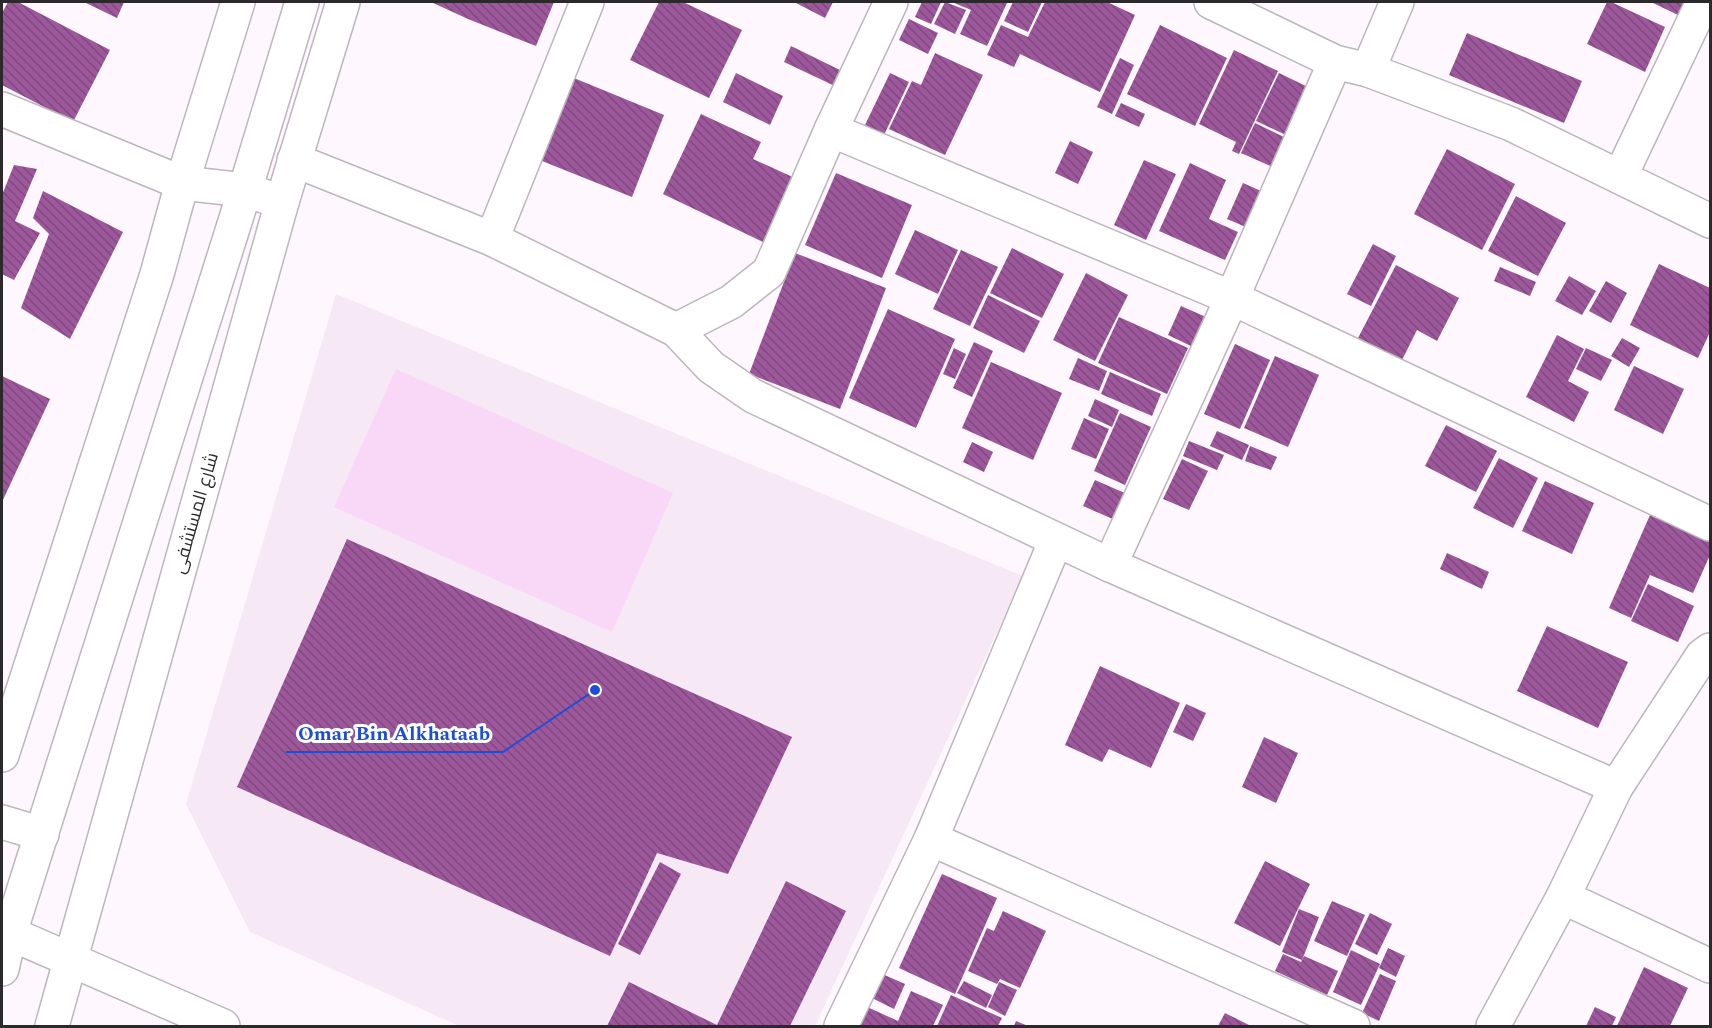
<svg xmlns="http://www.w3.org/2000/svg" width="1712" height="1028" viewBox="0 0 1712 1028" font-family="Spectral,Cairo,serif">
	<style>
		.built { fill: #f6e8f5 }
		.green { fill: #f9d8f7 }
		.building { fill: url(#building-back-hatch) }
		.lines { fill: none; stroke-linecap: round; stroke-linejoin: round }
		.street-casing { stroke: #bdb6bd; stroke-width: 36 }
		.secondary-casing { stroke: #bdb6bd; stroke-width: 36 }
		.primary-casing { stroke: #bdb6bd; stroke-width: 36 }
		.street { stroke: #fff; stroke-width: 33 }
		.secondary { stroke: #fff; stroke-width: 33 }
		.primary { stroke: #fff; stroke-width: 33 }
		.labels { text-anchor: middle; stroke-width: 6; stroke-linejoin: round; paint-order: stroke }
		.street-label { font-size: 18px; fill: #2c292c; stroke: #fff }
		.leader { fill: none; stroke: #1d4ed8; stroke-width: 2 }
		.callout-dot { fill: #1d4ed8; stroke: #fff; stroke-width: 2 }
		.callout-label { font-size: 20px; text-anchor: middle; font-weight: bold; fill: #1d4ed8; stroke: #fff; stroke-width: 6; stroke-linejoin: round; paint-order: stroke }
	</style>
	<defs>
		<pattern id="building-back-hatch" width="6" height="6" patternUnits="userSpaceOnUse" patternTransform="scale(1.5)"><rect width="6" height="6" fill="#9c589b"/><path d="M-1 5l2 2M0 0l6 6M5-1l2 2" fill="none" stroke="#7f497f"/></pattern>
	</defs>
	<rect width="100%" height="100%" fill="#fff7fe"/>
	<!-- built -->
	<path class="built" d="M336,294L1023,576L815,1026H459L250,932L186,804Z"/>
	<!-- green -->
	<path class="green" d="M396,369L673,493L612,632L334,507Z"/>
	<!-- building -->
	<g class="building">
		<path d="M8,2H18L110,50L73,122L2,85V13Z"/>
		<path d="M84,2H124L117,18Z"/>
		<path d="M431,2H554L536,46L468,19Z"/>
		<path d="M659,2H683L742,30L709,98L630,60Z"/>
		<path d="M794,2H833L825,18Z"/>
		<path d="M922,2H941L931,24L915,17Z"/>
		<path d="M945,2L966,10L955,34L934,24Z"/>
		<path d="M952,2L1007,3L987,46L960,34L971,10Z"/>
		<path d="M1013,2H1042L1028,32L1004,21Z"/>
		<path d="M1045,2H1107L1135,15L1100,92L1020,54L1014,67L987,55L1001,25L1028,37Z"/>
		<path d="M1607,2H1611L1665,27L1645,72L1587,44Z"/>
		<path d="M1651,2H1687L1680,16Z"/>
		<path d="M909,19L938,33L928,54L899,40Z"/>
		<path d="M1160,25L1227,58L1195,126L1127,94Z"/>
		<path d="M1467,33L1582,81L1564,123L1449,75Z"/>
		<path d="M791,46L844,72L837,87L784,62Z"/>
		<path d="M1234,50L1278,71L1239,154L1232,151L1236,142L1199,124Z"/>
		<path d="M935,53L983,75L945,155L889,129L912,81L921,85Z"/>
		<path d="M1120,58L1134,65L1112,114L1097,107Z"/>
		<path d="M736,73L783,96L770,125L723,102Z"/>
		<path d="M890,73L909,82L884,135L865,125Z"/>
		<path d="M1279,73L1310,88L1288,136L1256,121Z"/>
		<path d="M569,76L664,115L632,197L537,159Z"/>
		<path d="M1121,103L1145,114L1139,127L1115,116Z"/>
		<path d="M701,114L761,142L753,159L797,179L767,244L663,194Z"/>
		<path d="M1255,123L1288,139L1275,168L1241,153Z"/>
		<path d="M1070,141L1093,152L1078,184L1055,173Z"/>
		<path d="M1447,149L1515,184L1482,250L1414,214Z"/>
		<path d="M1144,160L1176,174L1146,240L1114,225Z"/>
		<path d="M1190,163L1226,180L1209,219L1238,232L1225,260L1159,231Z"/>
		<path d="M14,165L37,169L15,221L40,233L14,280L2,274V195Z"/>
		<path d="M836,173L912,205L882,278L805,245Z"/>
		<path d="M1243,183L1261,191L1246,227L1227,219Z"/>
		<path d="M43,191L123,232L70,339L21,308L49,234L33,218Z"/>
		<path d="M1516,196L1566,223L1538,276L1488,251Z"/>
		<path d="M915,230L958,250L938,294L895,274Z"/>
		<path d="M1373,244L1396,256L1371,306L1347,294Z"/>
		<path d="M1012,248L1064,274L1042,318L990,293Z"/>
		<path d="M961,250L998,267L970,326L933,309Z"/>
		<path d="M795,253L886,288L840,409L749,374Z"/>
		<path d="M1659,264L1710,288V332L1698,358L1630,325Z"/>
		<path d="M1396,265L1459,298L1437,341L1417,330L1402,360L1358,338Z"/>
		<path d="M1500,267L1536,282L1530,296L1494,281Z"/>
		<path d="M1086,273L1128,295L1095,361L1053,340Z"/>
		<path d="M1569,276L1596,291L1582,315L1555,301Z"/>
		<path d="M1606,281L1627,293L1611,323L1589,311Z"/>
		<path d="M988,295L1040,321L1024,353L973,328Z"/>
		<path d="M1181,306L1206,317L1193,347L1168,335Z"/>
		<path d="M888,309L955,339L916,428L849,398Z"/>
		<path d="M1119,317L1188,348L1167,394L1098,363Z"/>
		<path d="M1557,335L1584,349L1568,381L1589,392L1574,422L1526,397Z"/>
		<path d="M1622,338L1640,348L1629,367L1611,356Z"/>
		<path d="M974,342L993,351L972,397L953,388Z"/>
		<path d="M1235,344L1270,360L1240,429L1204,414Z"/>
		<path d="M954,348L966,354L955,379L943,374Z"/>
		<path d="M1586,348L1612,360L1601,381L1576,369Z"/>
		<path d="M1275,356L1319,375L1288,447L1244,428Z"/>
		<path d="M1078,358L1107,371L1099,391L1069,379Z"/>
		<path d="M991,362L1062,393L1033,460L962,428Z"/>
		<path d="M1634,366L1684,389L1663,434L1614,410Z"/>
		<path d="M1110,372L1161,394L1152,416L1101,394Z"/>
		<path d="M2,376L50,399L2,502Z"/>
		<path d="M1095,399L1119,410L1112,427L1088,416Z"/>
		<path d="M1120,413L1151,427L1125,485L1094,471Z"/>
		<path d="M1084,418L1109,429L1096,459L1071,449Z"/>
		<path d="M1446,425L1497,451L1476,492L1425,466Z"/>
		<path d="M1217,431L1249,445L1242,460L1210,446Z"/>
		<path d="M1189,441L1224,455L1217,470L1183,456Z"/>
		<path d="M972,442L993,452L984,472L963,462Z"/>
		<path d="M1250,446L1277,457L1271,470L1245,461Z"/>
		<path d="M1499,458L1538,478L1513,528L1473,508Z"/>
		<path d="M1182,459L1208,471L1189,510L1163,499Z"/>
		<path d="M1095,480L1127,494L1115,520L1083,506Z"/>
		<path d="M1545,481L1594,503L1572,554L1522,531Z"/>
		<path d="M1650,515L1710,541V555L1693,593L1650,575L1631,618L1609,608Z"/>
		<path d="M347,539L792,737L728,874L657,853L610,956L237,787Z"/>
		<path d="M1447,553L1489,572L1482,589L1440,569Z"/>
		<path d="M1648,584L1694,606L1678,642L1631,621Z"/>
		<path d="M1547,626L1628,662L1598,728L1517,691Z"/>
		<path d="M1100,666L1180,703L1151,768L1109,749L1102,762L1065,745Z"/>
		<path d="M1186,704L1206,713L1193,741L1173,732Z"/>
		<path d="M1264,737L1298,753L1276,803L1242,787Z"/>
		<path d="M1265,861L1310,884L1280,946L1234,923Z"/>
		<path d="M660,862L681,874L640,955L618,944Z"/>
		<path d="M942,874L997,898L955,994L899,968Z"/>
		<path d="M786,881L846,911L790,1026H607L629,982L717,1025Z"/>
		<path d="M1332,901L1365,915L1347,956L1314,941Z"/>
		<path d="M1299,909L1319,917L1302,960L1282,952Z"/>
		<path d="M1003,911L1046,931L1020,988L1000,979L997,984L968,971L987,928L994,931Z"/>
		<path d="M1370,913L1392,924L1377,955L1355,944Z"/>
		<path d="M1388,948L1405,956L1396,977L1379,968Z"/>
		<path d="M1351,950L1380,964L1361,1005L1333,992Z"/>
		<path d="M1283,954L1301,962L1304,956L1338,971L1327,995L1275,971Z"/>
		<path d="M1644,967L1688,988L1670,1026H1617Z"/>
		<path d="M880,973L905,984L894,1009L870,997Z"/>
		<path d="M1380,974L1396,981L1379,1021L1362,1013Z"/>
		<path d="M964,981L992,995L986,1008L957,993Z"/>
		<path d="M999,982L1017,990L1005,1016L988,1007Z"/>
		<path d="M911,991L943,1005L933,1026H855L865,1006L898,1021Z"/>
		<path d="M951,995L1002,1018L998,1026H937Z"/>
		<path d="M1595,1007L1616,1017L1612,1026H1586Z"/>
		<path d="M1225,1013L1251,1026H1218Z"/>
		<path d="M1016,1021L1028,1026H1014Z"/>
	</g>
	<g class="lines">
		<!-- street casing -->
		<g class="street-casing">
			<g id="street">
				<path d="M1211,2L1335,62L1368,70L1511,124L1710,221"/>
				<path d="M1368,70L1397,2"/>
				<path d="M2,109L182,183L245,190L282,202"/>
				<path d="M831,130L1232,298L1710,524"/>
				<path d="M294,160L492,239L676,330L711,367L753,396L1110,565L1616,787"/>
				<path d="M1620,177L1703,2"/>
				<path d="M492,239L587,2"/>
				<path d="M676,330L731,302L769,272L831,130L891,2"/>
				<path d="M1110,565L1232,298L1335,62"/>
				<path d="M2,755L157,274L182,183L238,2"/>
				<path d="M2,822L42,834"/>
				<path d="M931,839L1353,1026"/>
				<path d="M1563,897L1710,966"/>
				<path d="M841,1026L931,839L1056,540"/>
				<path d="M1493,1026L1563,897L1616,787L1702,656L1710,650"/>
			</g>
		</g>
		<!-- secondary casing -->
		<g class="secondary-casing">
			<path id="secondary" d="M2,930L223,1026"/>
		</g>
		<!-- primary casing -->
		<g class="primary-casing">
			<g id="primary">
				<path d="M2,969L10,933L245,190L302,2"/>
				<path d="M52,1026L282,202L343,2"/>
			</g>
		</g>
		<!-- street -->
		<use href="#street" class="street"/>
		<!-- secondary -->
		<use href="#secondary" class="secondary"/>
		<!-- primary -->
		<use href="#primary" class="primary"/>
	</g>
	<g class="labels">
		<!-- street labels -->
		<g class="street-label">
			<text transform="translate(195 513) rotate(-74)" y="6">شارع المستشفى</text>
		</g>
	</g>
	<!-- callouts -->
	<path class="leader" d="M595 690L503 752H286"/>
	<circle class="callout-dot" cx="595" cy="690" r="6"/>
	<g class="callout-label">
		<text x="394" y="740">Omar Bin Alkhataab</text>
	</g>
	<!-- border -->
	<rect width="1712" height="1028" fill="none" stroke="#2c292c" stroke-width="6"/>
</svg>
